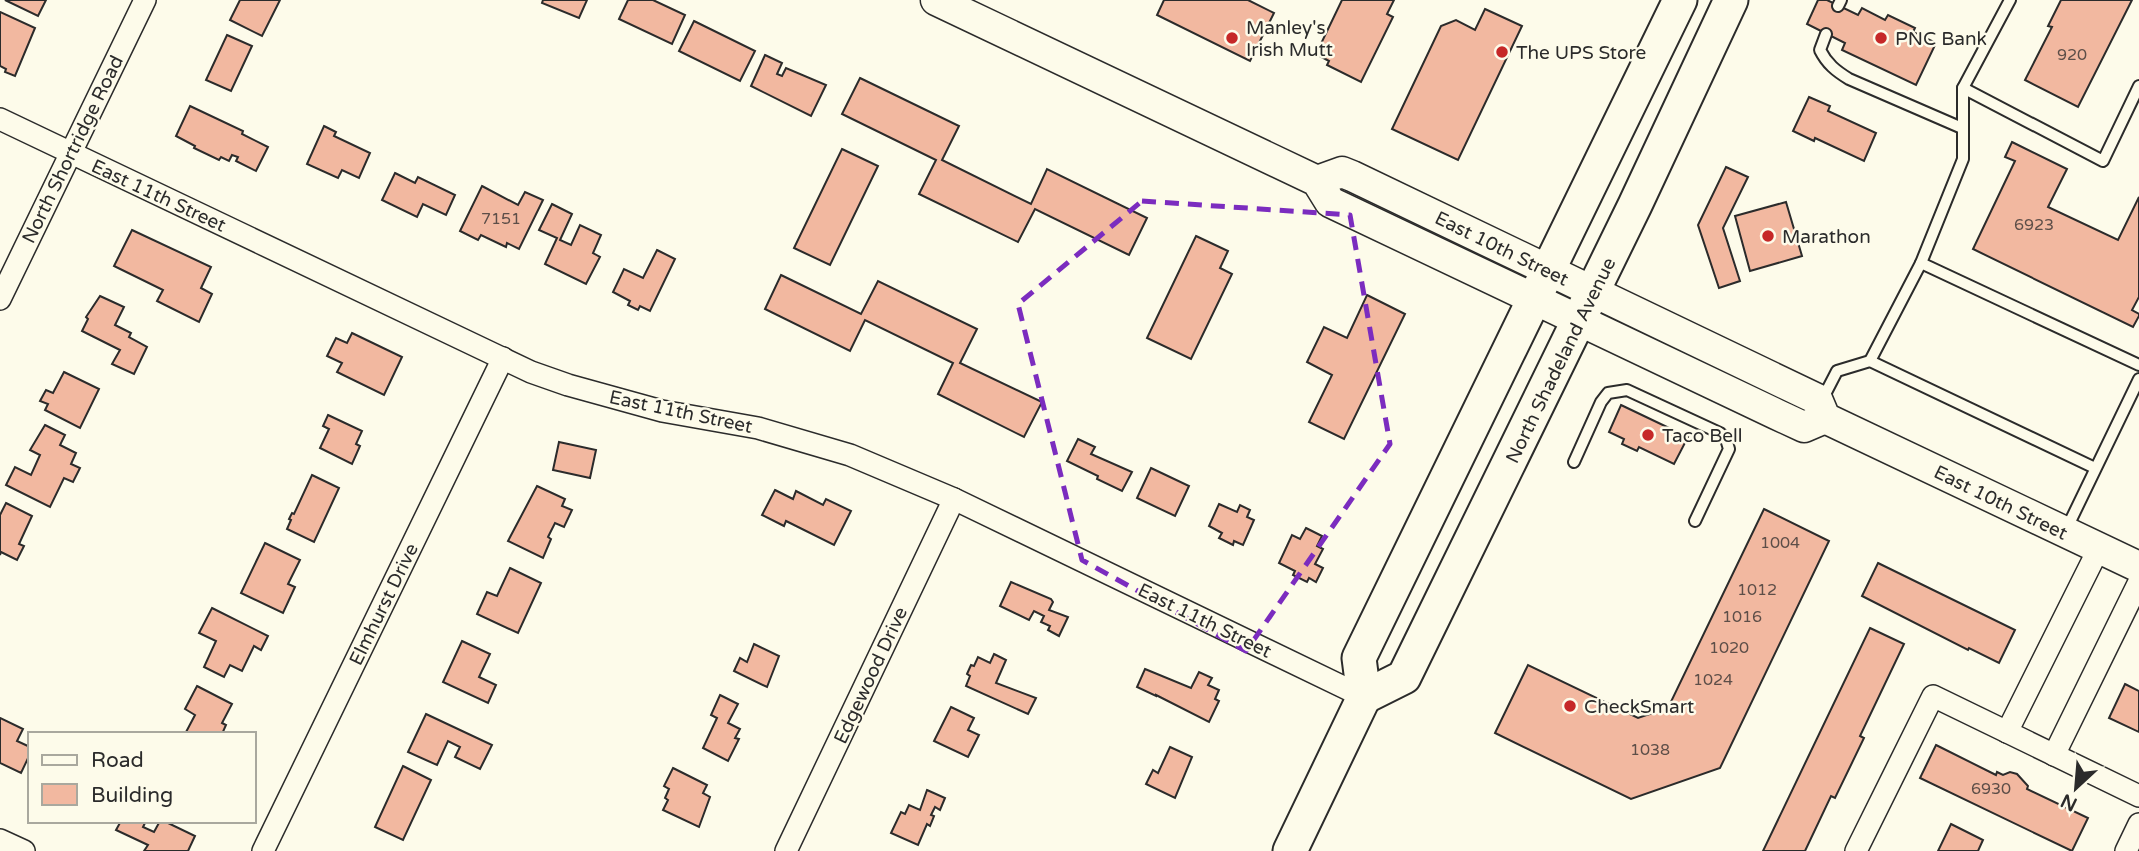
<svg xmlns="http://www.w3.org/2000/svg" width="2139" height="851" viewBox="0 0 2139 851" font-family="'Varela Round',sans-serif">
	<style>
		.building { fill: #f2b8a0; stroke: #2b2b2b; stroke-width: 2 }
		.lines { fill: none; stroke-linecap: round; stroke-linejoin: round }
		.service-casing { stroke: #2b2b2b; stroke-width: 14 }
		.minor-casing { stroke: #2b2b2b; stroke-width: 24 }
		.secondary-casing { stroke: #2b2b2b; stroke-width: 33 }
		.primary-casing { stroke: #2b2b2b; stroke-width: 37 }
		.service { stroke: #fdfbea; stroke-width: 10 }
		.minor { stroke: #fdfbea; stroke-width: 21 }
		.secondary { stroke: #fdfbea; stroke-width: 30 }
		.primary { stroke: #fdfbea; stroke-width: 33 }
		.marked { fill: none; stroke: #7b2cbf; stroke-width: 5; stroke-dasharray: 14 9; stroke-linejoin: round }
		.poi-dot { fill: #c62828; stroke: #fdfbea; stroke-width: 2.5 }
		.labels { text-anchor: middle; stroke-width: 5; stroke-linejoin: round; paint-order: stroke }
		.number-label { font-size: 16px; fill: #5d4e48 }
		.poi-label { font-size: 19px; fill: #2b2b2b; stroke: #fdfbea; text-anchor: start }
		.street-label { font-size: 19px; fill: #2b2b2b; stroke: #fdfbea }
	</style>
	<rect width="100%" height="100%" fill="#fdfbea"/>
	<!-- building -->
	<g class="building">
		<path d="M5,0H46L38,16Z"/>
		<path d="M240,0H280L262,36L230,20Z"/>
		<path d="M543,0H587L579,18L542,3Z"/>
		<path d="M628,0H653L685,15L672,44L619,19Z"/>
		<path d="M1164,0H1248L1274,13L1250,61L1157,15Z"/>
		<path d="M1342,0H1394L1387,14L1393,17L1361,82L1327,65L1329,61L1316,54Z"/>
		<path d="M1818,0H1827L1858,15L1862,8L1885,20L1888,15L1915,28L1913,32L1936,43L1916,85L1842,50L1845,43L1807,24Z"/>
		<path d="M2061,0H2132L2078,107L2025,80L2052,27L2048,26Z"/>
		<path d="M1485,9L1522,26L1458,160L1392,129L1441,26L1456,20L1475,30Z"/>
		<path d="M0,12L35,28L15,76L5,72L6,69L0,66Z"/>
		<path d="M694,21L755,51L740,81L679,51Z"/>
		<path d="M227,35L252,46L231,91L206,80Z"/>
		<path d="M765,55L782,63L777,74L782,76L786,68L826,85L811,116L751,86Z"/>
		<path d="M860,78L959,126L942,160L1031,204L1047,169L1147,218L1129,255L1035,209L1018,242L919,194L936,160L842,114Z"/>
		<path d="M1809,97L1830,106L1828,111L1876,133L1864,161L1815,138L1814,141L1793,131Z"/>
		<path d="M190,106L243,131L242,134L268,147L256,171L236,161L238,157L232,155L229,161L221,157L219,160L194,148L195,146L176,136Z"/>
		<path d="M324,126L336,132L334,136L370,153L359,178L342,170L338,178L307,164Z"/>
		<path d="M2012,142L2067,169L2048,207L2118,240L2139,197V297L2132,310L2139,314V316L2133,327L1973,249L2015,161L2005,157Z"/>
		<path d="M842,149L878,166L830,265L794,248Z"/>
		<path d="M1726,167L1748,177L1723,228L1740,281L1719,288L1698,225Z"/>
		<path d="M395,173L415,183L418,177L455,195L446,215L423,204L417,217L382,200Z"/>
		<path d="M482,186L518,205L525,192L543,200L519,249L507,243L506,247L481,235L478,240L460,231Z"/>
		<path d="M1786,202L1802,256L1750,271L1735,216Z"/>
		<path d="M552,204L572,214L560,240L571,245L580,225L601,235L593,253L600,257L586,284L545,264L557,238L539,230Z"/>
		<path d="M132,230L211,267L201,288L212,294L199,322L157,301L163,290L114,266Z"/>
		<path d="M1196,236L1228,251L1220,268L1232,274L1191,359L1147,338Z"/>
		<path d="M657,250L675,259L650,311L640,306L638,310L628,305L630,301L613,292L624,269L643,278Z"/>
		<path d="M781,275L861,314L878,281L977,329L960,363L1042,402L1024,437L938,394L953,363L865,320L850,351L765,309Z"/>
		<path d="M1367,295L1405,314L1344,439L1309,422L1332,375L1307,362L1324,327L1347,338Z"/>
		<path d="M100,296L124,307L115,325L131,333L129,337L147,347L134,374L112,364L120,350L82,331L88,319L86,317Z"/>
		<path d="M352,333L402,357L384,395L337,372L342,363L327,356L336,338L347,343Z"/>
		<path d="M64,372L99,389L80,428L45,410L48,404L40,401L46,390L53,393Z"/>
		<path d="M1621,405L1688,437L1674,464L1639,447L1637,451L1622,444L1624,439L1609,432Z"/>
		<path d="M328,415L362,431L356,444L360,446L352,464L320,448L329,429L323,426Z"/>
		<path d="M45,425L65,435L60,445L76,453L71,464L80,468L73,482L64,478L50,507L6,485L15,467L31,475L40,455L30,450Z"/>
		<path d="M1078,439L1095,447L1091,454L1132,472L1122,491L1097,479L1098,476L1067,461Z"/>
		<path d="M559,442L596,450L590,478L553,470Z"/>
		<path d="M1151,468L1189,486L1175,516L1137,498Z"/>
		<path d="M312,475L339,488L314,542L287,529L291,520L289,519L292,513L294,514Z"/>
		<path d="M537,486L565,499L562,506L572,510L564,527L555,523L548,537L551,539L543,558L508,541Z"/>
		<path d="M775,490L793,499L796,491L823,505L826,499L851,511L834,545L786,521L784,526L762,515Z"/>
		<path d="M6,503L32,516L19,544L24,546L17,560L1,552L0,555V515Z"/>
		<path d="M1219,504L1237,512L1240,505L1250,510L1247,517L1254,520L1243,545L1234,541L1233,545L1219,538L1222,533L1209,526Z"/>
		<path d="M1764,509L1829,541L1720,768L1631,799L1495,733L1528,665L1638,718L1668,708Z"/>
		<path d="M1306,528L1322,536L1317,546L1323,549L1315,564L1323,568L1316,582L1309,578L1307,582L1293,575L1295,571L1279,563L1292,535L1300,539Z"/>
		<path d="M265,543L300,560L288,584L295,587L283,613L241,593Z"/>
		<path d="M1878,563L2015,630L1999,663L1969,648L1968,650L1862,596Z"/>
		<path d="M510,568L541,583L518,633L477,614L487,592L497,596Z"/>
		<path d="M1011,582L1051,599L1053,602L1049,610L1068,617L1059,636L1048,630L1050,626L1041,622L1044,616L1034,611L1029,620L1000,606Z"/>
		<path d="M212,608L268,636L261,650L254,646L242,671L230,665L224,677L204,667L216,641L199,633Z"/>
		<path d="M1870,628L1904,644L1860,736L1864,738L1835,798L1831,796L1805,851H1763Z"/>
		<path d="M462,641L490,654L479,677L496,685L488,703L443,682Z"/>
		<path d="M754,644L779,656L767,687L734,671L740,658L747,662Z"/>
		<path d="M994,654L1006,660L996,683L1036,698L1028,714L966,686L970,676L967,674L971,665L974,666L978,657L990,663Z"/>
		<path d="M1145,669L1191,688L1199,672L1212,678L1208,685L1219,690L1215,699L1219,701L1209,722L1156,695V696L1137,687Z"/>
		<path d="M2125,684L2139,691V732L2109,718Z"/>
		<path d="M197,686L232,704L222,723L226,725L222,734H185L195,715L185,709Z"/>
		<path d="M720,695L738,704L728,723L740,729L735,738L739,739L728,761L703,748L717,718L711,715Z"/>
		<path d="M951,707L974,718L968,730L979,735L968,757L934,741Z"/>
		<path d="M426,714L492,745L480,769L455,757L460,747L448,741L437,765L408,752Z"/>
		<path d="M0,718L23,729L17,741L30,747V754L21,773L0,763Z"/>
		<path d="M1936,745L1996,775L1997,772L2003,775L2010,772L2017,774L2028,786L2027,789L2088,818L2072,851L1920,778Z"/>
		<path d="M1170,747L1192,757L1175,798L1146,784L1153,770L1158,773Z"/>
		<path d="M403,766L431,780L403,840L375,827Z"/>
		<path d="M673,768L707,785L703,793L710,797L699,827L663,810L668,800L665,798L669,789L664,786Z"/>
		<path d="M927,790L945,798L940,810L935,807L931,815L934,816L930,826L927,824L918,845L891,833L901,812L905,814L909,805L920,810Z"/>
		<path d="M121,821H146L143,827L154,832L160,821H164L195,836L188,851H144L148,845L116,830Z"/>
		<path d="M1951,824L1983,840L1978,851H1938Z"/>
	</g>
	<g class="lines">
		<!-- service casing -->
		<g class="service-casing">
			<g id="service">
				<path d="M1838,6L1841,0"/>
				<path d="M1826,34L1820,50C1827,64 1836,71 1849,79L1962,128"/>
				<path d="M1963,88L2103,161L2139,86"/>
				<path d="M1921,263L2139,365"/>
				<path d="M1870,361L1921,263L1963,159V88L2010,0"/>
				<path d="M1821,402L1837,371L1870,361L2095,468"/>
				<path d="M1574,462L1601,402L1608,393L1627,390L1720,433L1726,439L1729,449L1695,521"/>
				<path d="M2066,530L2139,379"/>
			</g>
		</g>
		<!-- minor casing -->
		<g class="minor-casing">
			<g id="minor">
				<path d="M0,119L531,372L568,385L662,411L758,428L850,455L954,499L1364,697"/>
				<path d="M0,299L145,0"/>
				<path d="M2007,732L2099,548"/>
				<path d="M2054,755L2139,582"/>
				<path d="M0,840L24,851"/>
				<path d="M263,851L503,358"/>
				<path d="M786,851L954,499"/>
				<path d="M1856,851L1933,696L2139,796"/>
				<path d="M2126,851L2139,824"/>
			</g>
		</g>
		<!-- secondary casing -->
		<g class="secondary-casing">
			<g id="secondary">
				<path d="M936,0L1317,181L1330,202L1776,414L1804,427L1825,418"/>
				<path d="M1317,181L1342,172L1352,176L1817,399L1825,418L2139,567"/>
			</g>
		</g>
		<!-- primary casing -->
		<g class="primary-casing">
			<g id="primary">
				<path d="M1364,697L1404,677L1635,205L1731,0"/>
				<path d="M1290,851L1364,697L1359,658L1680,0"/>
			</g>
		</g>
		<!-- service -->
		<use href="#service" class="service"/>
		<!-- minor -->
		<use href="#minor" class="minor"/>
		<!-- secondary -->
		<use href="#secondary" class="secondary"/>
		<!-- primary -->
		<use href="#primary" class="primary"/>
	</g>
	<!-- marked area -->
	<path class="marked" d="M1142,201L1350,215L1390,444L1246,651L1082,560L1018,304Z"/>
	<!-- markers -->
	<g class="poi-dot">
		<circle cx="1232" cy="38" r="7"/>
		<circle cx="1881" cy="38" r="7"/>
		<circle cx="1502" cy="52" r="7"/>
		<circle cx="1768" cy="236" r="7"/>
		<circle cx="1648" cy="435" r="7"/>
		<circle cx="1570" cy="706" r="7"/>
	</g>
	<g class="labels">
		<!-- number labels -->
		<g class="number-label">
			<text x="2072" y="60">920</text>
			<text x="501" y="224">7151</text>
			<text x="2034" y="230">6923</text>
			<text x="1780" y="548">1004</text>
			<text x="1757" y="595">1012</text>
			<text x="1742" y="622">1016</text>
			<text x="1729" y="653">1020</text>
			<text x="1713" y="685">1024</text>
			<text x="1650" y="755">1038</text>
			<text x="1991" y="794">6930</text>
		</g>
		<!-- poi labels -->
		<g class="poi-label">
			<text x="1246" y="34">Manley's<tspan x="1246" dy="22">Irish Mutt</tspan></text>
			<text x="1895" y="45">PNC Bank</text>
			<text x="1516" y="59">The UPS Store</text>
			<text x="1782" y="243">Marathon</text>
			<text x="1662" y="442">Taco Bell</text>
			<text x="1584" y="713">CheckSmart</text>
		</g>
		<!-- street labels -->
		<g class="street-label">
			<text transform="translate(72 149) rotate(-64)" y="7">North Shortridge Road</text>
			<text transform="translate(159 195) rotate(25)" y="7">East 11th Street</text>
			<text transform="translate(1502 248) rotate(26)" y="7">East 10th Street</text>
			<text transform="translate(1560 360) rotate(-64)" y="7">North Shadeland Avenue</text>
			<text transform="translate(681 411) rotate(12)" y="7">East 11th Street</text>
			<text transform="translate(2001 502) rotate(26)" y="7">East 10th Street</text>
			<text transform="translate(383 604) rotate(-64)" y="7">Elmhurst Drive</text>
			<text transform="translate(1205 620) rotate(26)" y="7">East 11th Street</text>
			<text transform="translate(870 675) rotate(-65)" y="7">Edgewood Drive</text>
		</g>
	</g>
	<!-- legend -->
	<rect x="28" y="732" width="228" height="91" fill="#fdfbea" stroke="#a9a89e" stroke-width="2"/>
	<rect x="42" y="755" width="35" height="10" fill="#fdfbea" stroke="#a9a89e" stroke-width="2"/>
	<text x="91" y="767" font-size="21" fill="#2b2b2b">Road</text>
	<rect x="42" y="784" width="35" height="21" fill="#f2b8a0" stroke="#a9a89e" stroke-width="2"/>
	<text x="91" y="802" font-size="21" fill="#2b2b2b">Building</text>
	<!-- north arrow -->
	<g transform="translate(2076 788) rotate(206)" stroke="#fdfbea" stroke-width="5" paint-order="stroke">
	<path d="M0-5L12 26L0 18L-12 26Z" fill="#2b2b2b"/>
	<text y="-10" font-size="19" font-weight="bold" text-anchor="middle" fill="#2b2b2b">N</text>
	</g>
</svg>
